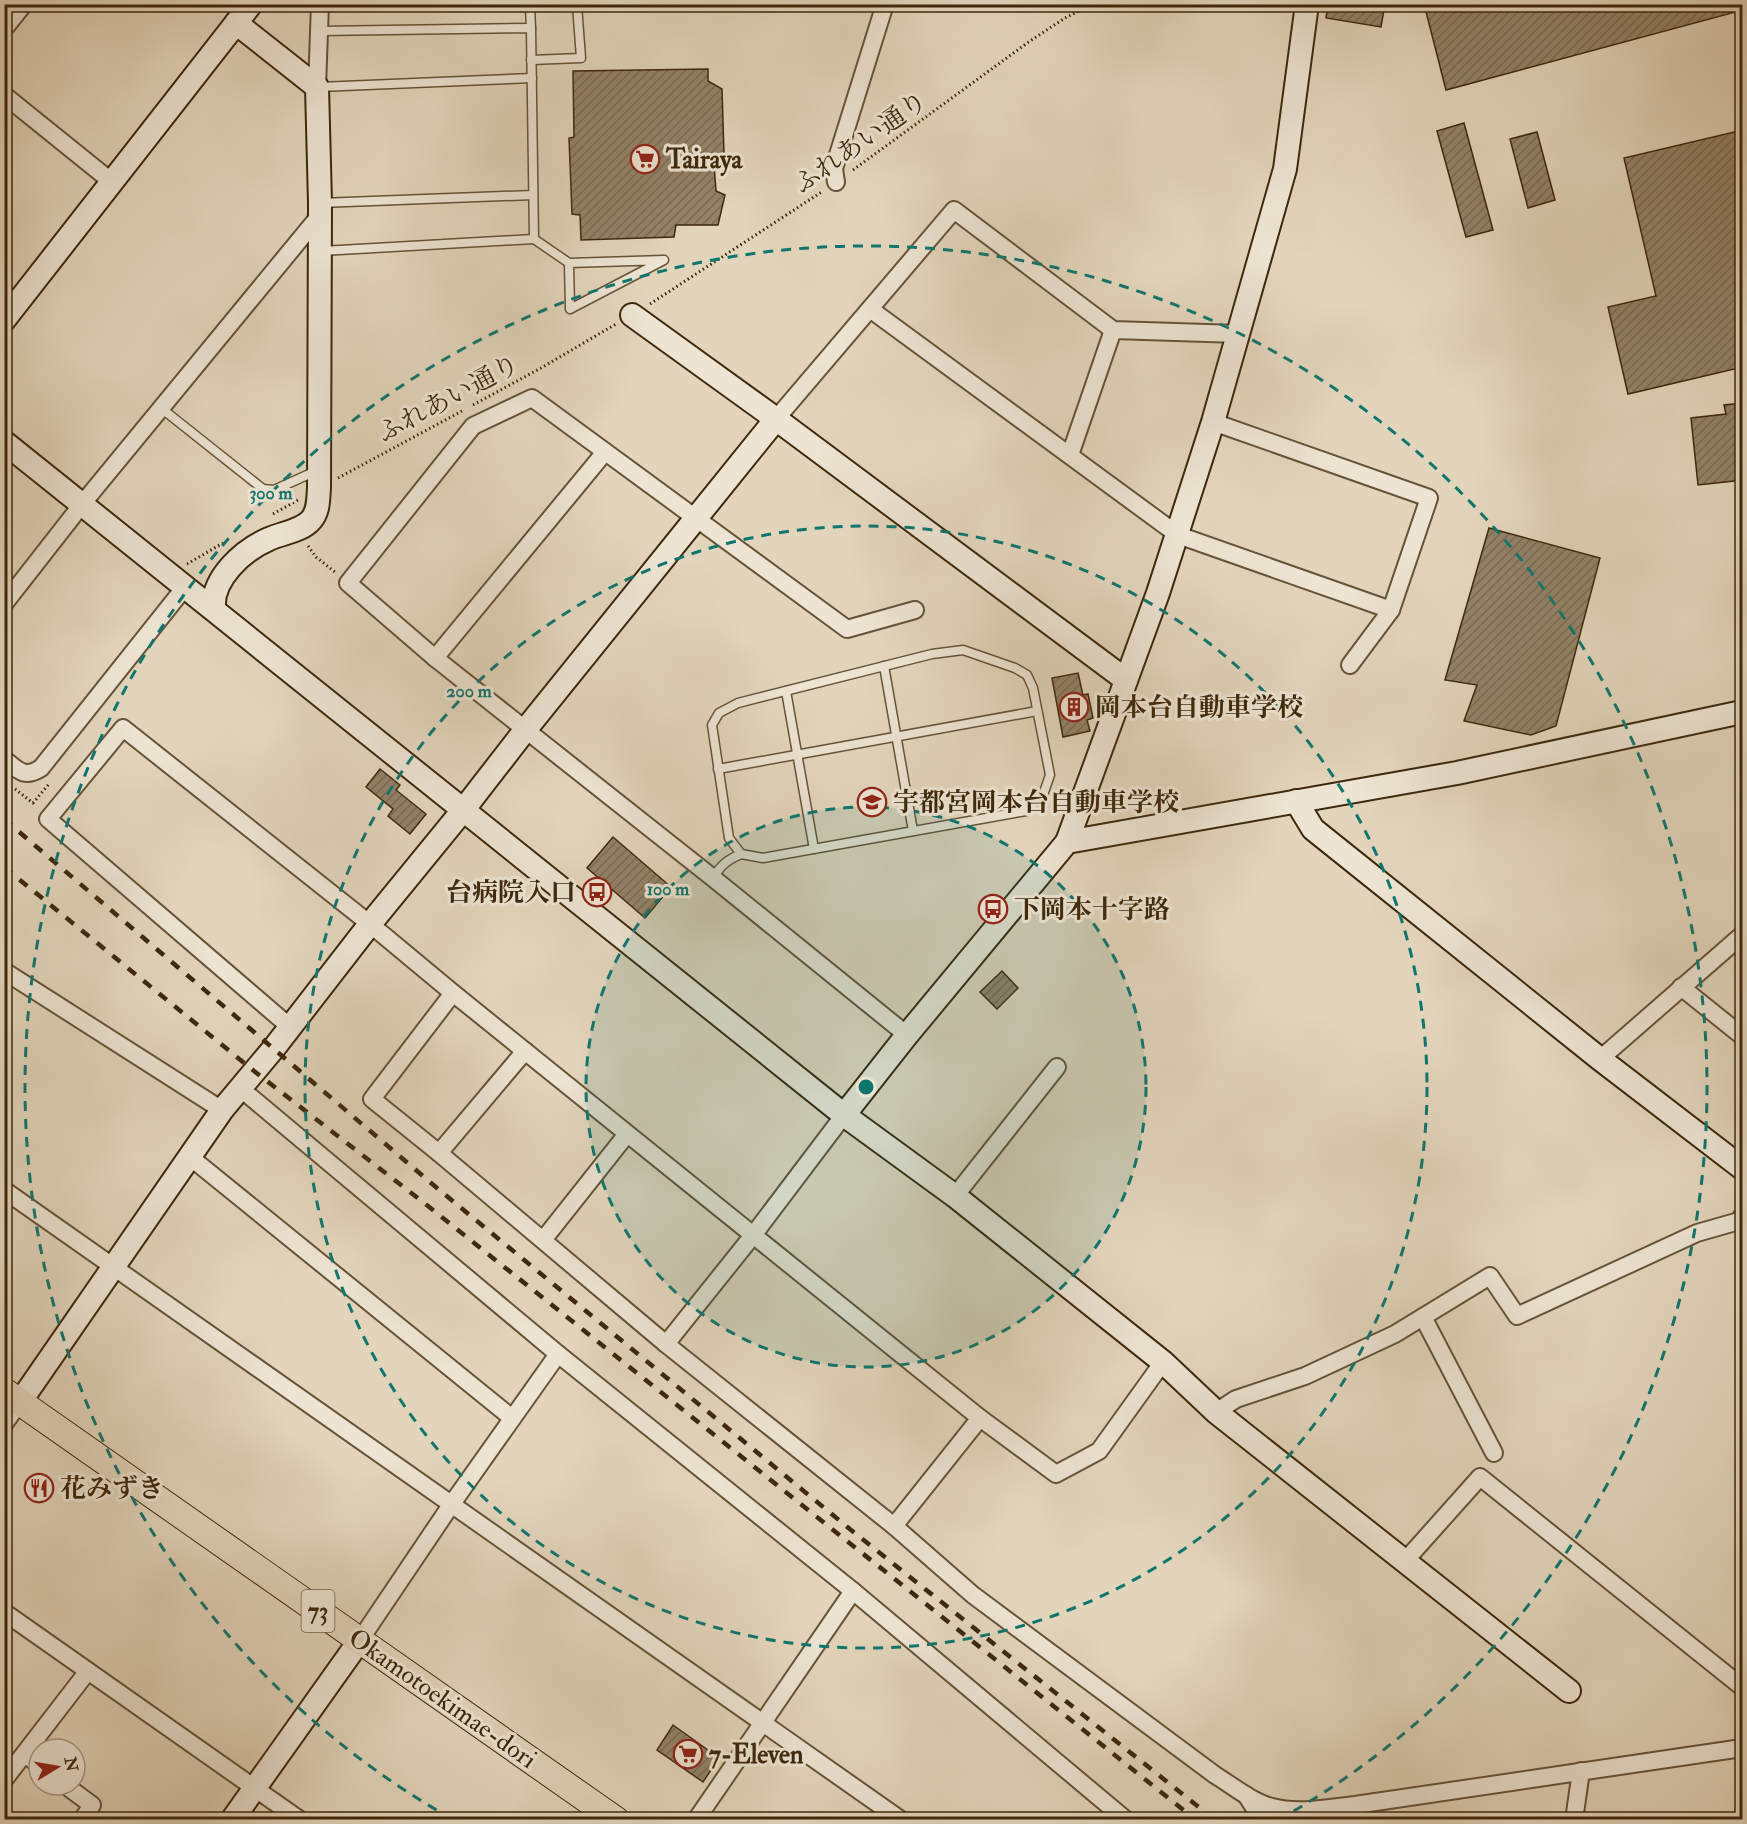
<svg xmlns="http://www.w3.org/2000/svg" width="1747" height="1824" viewBox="0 0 1747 1824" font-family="'IM FELL Double Pica','Noto Serif JP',serif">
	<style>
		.building { fill: url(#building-hatch); stroke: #3d280c; stroke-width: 1.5 }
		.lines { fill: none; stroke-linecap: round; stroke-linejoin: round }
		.lane-casing { stroke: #665338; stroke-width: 11 }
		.street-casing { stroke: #665338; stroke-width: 20 }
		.secondary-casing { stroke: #3d280c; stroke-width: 26 }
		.primary-casing { stroke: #3d280c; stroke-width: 28 }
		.path { stroke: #3d280c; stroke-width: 3; stroke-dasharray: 1.5 3; stroke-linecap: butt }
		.lane { stroke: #ede4d3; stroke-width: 8 }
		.street { stroke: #ede4d3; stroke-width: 16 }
		.secondary { stroke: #ede4d3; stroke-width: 22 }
		.primary { stroke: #e3d5bc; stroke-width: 26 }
		.rail { stroke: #3d280c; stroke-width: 4.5; stroke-dasharray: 10 10; stroke-linecap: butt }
		.ring { fill: none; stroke: #0f766e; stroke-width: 3; stroke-dasharray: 10 8 }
		.labels { text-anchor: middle; stroke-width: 6; stroke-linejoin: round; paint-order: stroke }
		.shield { fill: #ede4d3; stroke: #726048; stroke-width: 1.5 }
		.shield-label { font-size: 24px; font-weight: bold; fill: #3d280c }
		.street-label { font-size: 26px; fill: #3d280c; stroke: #ede4d3 }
		.poi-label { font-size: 26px; font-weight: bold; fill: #3d280c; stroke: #ede4d3; text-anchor: start }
		.centre { fill: #0f766e; stroke: #ede4d3; stroke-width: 3 }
		.ring-label { font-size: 18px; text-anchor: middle; font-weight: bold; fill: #0f766e; stroke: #ede4d3; stroke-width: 6; stroke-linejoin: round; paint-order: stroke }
	</style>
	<defs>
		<pattern id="building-hatch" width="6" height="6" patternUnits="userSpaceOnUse" patternTransform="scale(1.5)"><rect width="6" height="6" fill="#938268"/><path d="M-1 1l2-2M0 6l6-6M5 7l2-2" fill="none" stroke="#796a54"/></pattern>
	</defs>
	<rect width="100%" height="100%" fill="#e3d5bc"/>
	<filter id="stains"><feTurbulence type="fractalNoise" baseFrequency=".00333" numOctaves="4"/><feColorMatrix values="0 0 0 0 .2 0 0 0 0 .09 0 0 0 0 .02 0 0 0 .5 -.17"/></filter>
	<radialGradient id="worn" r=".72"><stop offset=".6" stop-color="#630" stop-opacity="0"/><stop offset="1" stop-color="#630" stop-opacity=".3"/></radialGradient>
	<!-- building -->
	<g class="building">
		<path d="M1328,4H1385L1381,27L1326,18Z"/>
		<path d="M1424,4H1743V10L1446,90Z"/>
		<path d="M708,69V81L722,89L724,154L714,165L716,191L725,195L718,225H676L674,237L581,240L580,215L572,214L569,138L574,137L573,71Z"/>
		<path d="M1464,123L1493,230L1466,237L1437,131Z"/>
		<path d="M1743,130V367L1628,394L1608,307L1656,296L1624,158Z"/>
		<path d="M1537,132L1555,200L1528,208L1510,139Z"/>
		<path d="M1743,403V480L1698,485L1691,418L1726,414L1724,405Z"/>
		<path d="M1489,528L1600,558L1556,726L1531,735L1464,721L1477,685L1445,680Z"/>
		<path d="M1078,673L1083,695L1088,694L1093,718L1087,720L1090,731L1063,737L1052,678Z"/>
		<path d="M380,769L400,785L396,790L426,814L410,834L388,816L393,809L366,787Z"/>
		<path d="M613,837L671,887L645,918L587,868Z"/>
		<path d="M1002,971L1018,988L997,1009L980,992Z"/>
		<path d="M673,1725L719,1758L703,1782L657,1750Z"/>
	</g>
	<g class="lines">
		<!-- lane casing -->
		<g class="lane-casing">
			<g id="lane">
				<path d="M531,28L530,7L577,5L581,58L531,60"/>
				<path d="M319,31L531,28L534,239L569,263L664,260L570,309L569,263"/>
				<path d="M319,87L532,78"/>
				<path d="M320,203L533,195"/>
				<path d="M322,251L534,239"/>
				<path d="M161,408L263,489L274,490L316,471"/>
				<path d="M963,650L1015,668L1027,675L1033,688L1050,775L1043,795L1026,811L763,858L741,854L729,838L712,725L719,713L738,703L932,654Z"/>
				<path d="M884,666L913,831"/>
				<path d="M786,691L814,849"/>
				<path d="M718,769L1037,711"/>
				<path d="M713,878C721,865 727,860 741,854"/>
			</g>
		</g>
		<!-- street casing -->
		<g class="street-casing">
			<g id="street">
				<path d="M4,29L24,4"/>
				<path d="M317,87L320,4"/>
				<path d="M4,95L112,182"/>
				<path d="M836,182L834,169L837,158L885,4"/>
				<path d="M870,309L1178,535L1391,610"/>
				<path d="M776,419L954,210L1113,330L1238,334"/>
				<path d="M1213,422L1429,498L1391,610L1350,665"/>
				<path d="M1070,455L1113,330"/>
				<path d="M4,604L83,503L320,215"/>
				<path d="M435,658L605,452"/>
				<path d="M4,759C18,770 24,779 41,768L185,587"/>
				<path d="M4,971L222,1110"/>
				<path d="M1681,987L1742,1036"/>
				<path d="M453,993L372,1099L439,1153L666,1344L894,1526L973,1595L1215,1775C1233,1786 1252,1802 1272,1807C1298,1814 1328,1808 1355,1805L1742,1748"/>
				<path d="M290,1027L48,819L123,728L370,924L453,993L980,1418L1056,1474L1099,1451L1163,1362"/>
				<path d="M907,1035L713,878L435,658L348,583L473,426L532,398L847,629L915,610"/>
				<path d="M1600,1059L1742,935"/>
				<path d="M240,1088L558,1354L853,1591L1126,1820"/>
				<path d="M439,1153L525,1051"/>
				<path d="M190,1157L512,1418"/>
				<path d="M4,1190L901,1820"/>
				<path d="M955,1196L1057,1067"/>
				<path d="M543,1240L627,1134"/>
				<path d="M1423,1317L1494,1453"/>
				<path d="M666,1344L754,1234L844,1115"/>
				<path d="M1216,1412L1236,1399L1305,1376L1395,1334L1490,1276L1517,1316L1697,1233L1739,1221L1742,1216"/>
				<path d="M4,1424L20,1402"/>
				<path d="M894,1526L980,1418"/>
				<path d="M1405,1561L1480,1477L1742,1687"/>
				<path d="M4,1612L300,1820"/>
				<path d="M360,1640L451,1505L558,1354"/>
				<path d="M25,1754L39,1765"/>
				<path d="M4,1780L88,1671"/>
				<path d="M65,1785L92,1805L82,1820"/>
				<path d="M1246,1795L1262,1820"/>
				<path d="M696,1820L853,1591"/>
				<path d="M1574,1820L1581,1771"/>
			</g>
		</g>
		<!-- secondary casing -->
		<g class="secondary-casing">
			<g id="secondary">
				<path d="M632,315L776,419L1126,680"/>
				<path d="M4,320L251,4"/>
				<path d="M4,442L844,1115L955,1196L1163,1362L1216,1412L1569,1691"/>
				<path d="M214,609C211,579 243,550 269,539C282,533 302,531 311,520C319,511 318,499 319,488L320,203L317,87L236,23"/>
				<path d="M1296,801L1313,829L1600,1059L1742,1168"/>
				<path d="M1067,842L1158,593L1213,422L1285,169L1307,4"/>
				<path d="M844,1115L907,1035L1067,842L1457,773L1742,712"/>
				<path d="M20,1402L222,1110L274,1048L370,924L464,809L526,729L776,419"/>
				<path d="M232,1820L360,1640"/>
			</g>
		</g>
		<!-- primary casing -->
		<g class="primary-casing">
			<path id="primary" d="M4,1391L616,1820"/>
		</g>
		<!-- path -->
		<g class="path">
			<path d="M853,170L1030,41L1065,18L1093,4"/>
			<path d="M650,304L823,191"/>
			<path d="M473,405L541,368L616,324"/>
			<path d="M338,478L462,411"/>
			<path d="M273,514L298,500"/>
			<path d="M308,546L316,557L335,572"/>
			<path d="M187,564L223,543"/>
			<path d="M15,789L33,803L49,784"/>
		</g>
		<!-- lane -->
		<use href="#lane" class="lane"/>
		<!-- street -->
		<use href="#street" class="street"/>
		<!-- secondary -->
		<use href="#secondary" class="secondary"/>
		<!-- primary -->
		<use href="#primary" class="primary"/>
		<!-- rail -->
		<g class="rail">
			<path d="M4,819L437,1188L851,1530L1215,1820"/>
			<path d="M4,867L254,1071L428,1206L1196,1820"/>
		</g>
	</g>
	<!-- distance rings -->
	<circle cx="866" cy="1087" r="280" fill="#0f766e" fill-opacity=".12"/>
	<g class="ring">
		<circle cx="866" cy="1087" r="280"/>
		<circle cx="866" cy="1087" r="561"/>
		<path d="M452 1819A841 841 0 1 1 1280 1819"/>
	</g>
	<!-- icons -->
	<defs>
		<g id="supermarket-ring" transform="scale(1.5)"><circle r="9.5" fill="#ede4d3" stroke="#8f2418" stroke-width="1.5"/><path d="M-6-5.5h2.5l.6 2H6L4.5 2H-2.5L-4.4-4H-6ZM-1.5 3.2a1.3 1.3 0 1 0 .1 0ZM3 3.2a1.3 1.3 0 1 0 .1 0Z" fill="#8f2418"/></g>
		<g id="building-ring" transform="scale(1.5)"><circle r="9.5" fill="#ede4d3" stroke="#8f2418" stroke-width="1.5"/><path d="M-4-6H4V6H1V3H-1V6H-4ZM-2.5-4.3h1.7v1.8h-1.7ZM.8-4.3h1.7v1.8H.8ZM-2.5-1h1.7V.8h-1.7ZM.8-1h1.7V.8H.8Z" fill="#8f2418"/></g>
		<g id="school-ring" transform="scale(1.5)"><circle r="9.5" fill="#ede4d3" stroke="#8f2418" stroke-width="1.5"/><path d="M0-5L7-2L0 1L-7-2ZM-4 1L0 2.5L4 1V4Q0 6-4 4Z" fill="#8f2418"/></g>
		<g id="bus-ring" transform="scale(1.5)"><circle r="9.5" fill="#ede4d3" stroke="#8f2418" stroke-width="1.5"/><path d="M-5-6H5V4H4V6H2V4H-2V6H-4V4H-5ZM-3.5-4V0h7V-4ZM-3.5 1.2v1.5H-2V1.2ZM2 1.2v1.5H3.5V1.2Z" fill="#8f2418"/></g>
		<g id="restaurant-ring" transform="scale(1.5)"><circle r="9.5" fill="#ede4d3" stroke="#8f2418" stroke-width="1.5"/><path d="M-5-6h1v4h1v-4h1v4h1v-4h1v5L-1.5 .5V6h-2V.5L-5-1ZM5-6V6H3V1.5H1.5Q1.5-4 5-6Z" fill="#8f2418"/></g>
	</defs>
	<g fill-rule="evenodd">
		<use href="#supermarket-ring" x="645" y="159"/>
		<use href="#building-ring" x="1074" y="707"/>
		<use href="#school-ring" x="872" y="802"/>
		<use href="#bus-ring" x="597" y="892"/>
		<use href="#bus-ring" x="993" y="909"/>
		<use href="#restaurant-ring" x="39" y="1488"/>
		<use href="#supermarket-ring" x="688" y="1754"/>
	</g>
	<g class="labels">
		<!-- shield labels -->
		<rect class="shield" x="301.5" y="1590" width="33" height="42" rx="4.5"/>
		<g class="shield-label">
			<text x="318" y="1619">73</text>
		</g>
		<!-- street labels -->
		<g class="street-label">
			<text transform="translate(860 142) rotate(-35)" y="9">ふれあい通り</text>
			<text transform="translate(448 398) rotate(-28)" y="9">ふれあい通り</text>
			<text transform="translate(443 1698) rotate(35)" y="9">Okamotoekimae-dori</text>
		</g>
		<!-- poi labels -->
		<g class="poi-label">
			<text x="666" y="168">Tairaya</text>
			<text x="1095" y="716">岡本台自動車学校</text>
			<text x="893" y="811">宇都宮岡本台自動車学校</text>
			<text x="576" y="901" text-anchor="end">台病院入口</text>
			<text x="1014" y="918">下岡本十字路</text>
			<text x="60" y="1497">花みずき</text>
			<text x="709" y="1763">7-Eleven</text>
		</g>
	</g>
	<circle cx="866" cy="1087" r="9" class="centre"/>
	<g class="ring-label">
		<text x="271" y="499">300 m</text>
		<text x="469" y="697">200 m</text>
		<text x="668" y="895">100 m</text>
	</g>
	<!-- margin -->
	<rect width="1747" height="1824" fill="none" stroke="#e3d5bc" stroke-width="24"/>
	<rect x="6" y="6" width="1735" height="1812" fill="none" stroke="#3d280c" stroke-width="3"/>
	<rect x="12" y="12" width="1723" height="1800" fill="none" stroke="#3d280c" stroke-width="1.5"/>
	<!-- north arrow -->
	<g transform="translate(57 1767) rotate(79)"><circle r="28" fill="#ede4d3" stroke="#a79983" stroke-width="1.5"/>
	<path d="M0-4.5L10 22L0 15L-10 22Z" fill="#8f2418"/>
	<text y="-9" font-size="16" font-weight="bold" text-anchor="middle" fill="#3d280c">N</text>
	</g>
	<rect width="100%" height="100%" filter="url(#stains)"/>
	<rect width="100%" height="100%" fill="url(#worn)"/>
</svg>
